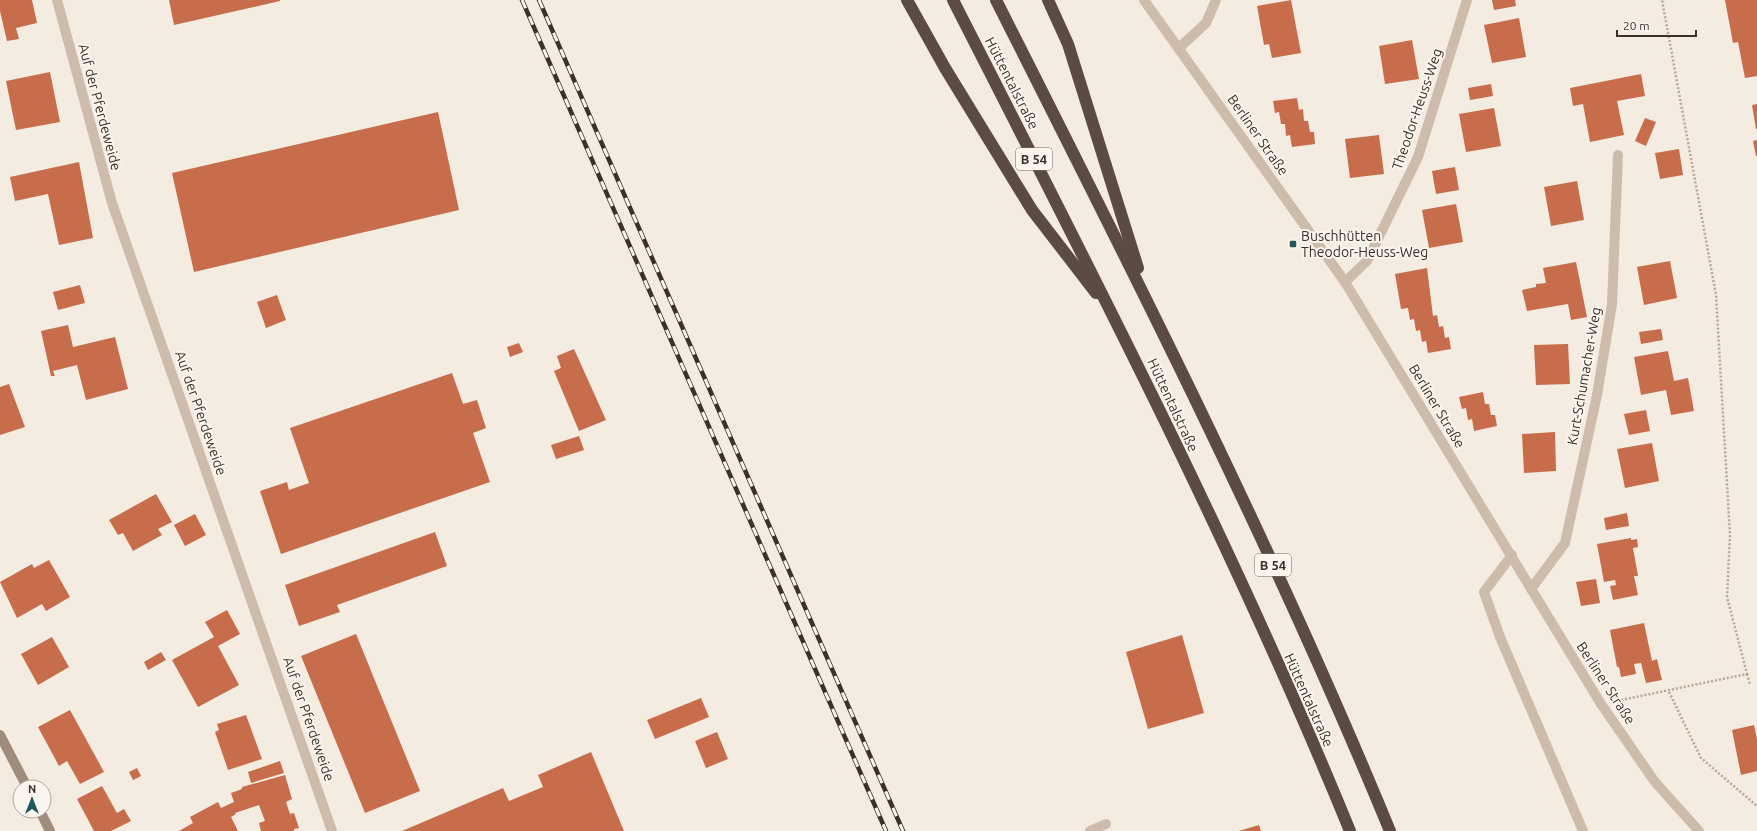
<svg xmlns="http://www.w3.org/2000/svg" width="1757" height="831" viewBox="0 0 1757 831" font-family="Ubuntu,sans-serif">
	<style>
		.building { fill: #c76d4b }
		.lines { fill: none; stroke-linecap: round; stroke-linejoin: round }
		.path { stroke: #b9a696; stroke-width: 2.5; stroke-dasharray: 2 2; stroke-linecap: butt }
		.lane { stroke: #cdbcac; stroke-width: 10 }
		.street { stroke: #cdbcac; stroke-width: 10 }
		.secondary { stroke: #a18b7d; stroke-width: 10 }
		.highway { stroke: #5c4b42; stroke-width: 12 }
		.rail-casing { stroke: #3b302b; stroke-width: 4.5 }
		.rail { stroke: #fbf5ee; stroke-width: 3; stroke-dasharray: 9; stroke-linecap: butt }
		.poi-dot { fill: #1f575d; stroke: #fbf5ee; stroke-width: 1.5 }
		.labels { text-anchor: middle; stroke-width: 4; stroke-linejoin: round; paint-order: stroke }
		.shield { fill: #fbf5ee; stroke: #756b66; stroke-width: 1 }
		.shield-label { font-size: 13px; font-weight: bold; fill: #3b302b }
		.street-label { font-size: 14px; fill: #3b302b; stroke: #fbf5ee }
		.poi-label { font-size: 14px; fill: #3b302b; stroke: #fbf5ee; text-anchor: start }
	</style>
	<rect width="100%" height="100%" fill="#f4ebe1"/>
	<!-- building -->
	<g class="building">
		<path d="M0,0H32L37,23L16,28L19,39L7,41L0,11Z"/>
		<path d="M169,0H280V1L174,25Z"/>
		<path d="M1291,0L1301,53L1272,58L1269,44L1264,45L1257,6Z"/>
		<path d="M1492,0H1515L1516,6L1494,10Z"/>
		<path d="M1725,0H1757V76L1745,78L1738,42L1733,43Z"/>
		<path d="M1519,18L1526,57L1492,63L1484,25Z"/>
		<path d="M1412,40L1419,79L1385,84L1379,46Z"/>
		<path d="M50,72L60,122L16,130L6,81Z"/>
		<path d="M1641,74L1645,96L1617,101L1624,135L1590,142L1583,104L1573,106L1570,88Z"/>
		<path d="M1491,84L1493,96L1470,100L1468,88Z"/>
		<path d="M1297,98L1299,110L1303,109L1304,121H1308L1310,132H1314L1315,144L1292,147L1290,135L1286,136L1285,124H1281L1279,112L1275,113L1273,101Z"/>
		<path d="M1757,104V129H1756L1752,105Z"/>
		<path d="M1494,108L1501,146L1466,152L1459,114Z"/>
		<path d="M438,112L459,210L194,272L172,173Z"/>
		<path d="M1645,118L1656,122L1646,146L1635,141Z"/>
		<path d="M1379,135L1384,174L1350,178L1345,139Z"/>
		<path d="M1757,140V156H1756L1753,141Z"/>
		<path d="M1679,149L1683,175L1660,179L1655,153Z"/>
		<path d="M79,162L93,238L59,245L48,194L15,201L10,177Z"/>
		<path d="M1455,167L1459,190L1436,194L1432,171Z"/>
		<path d="M1577,181L1584,220L1551,226L1544,187Z"/>
		<path d="M1456,204L1463,242L1429,248L1422,210Z"/>
		<path d="M1670,261L1677,298L1644,305L1637,267Z"/>
		<path d="M1576,262L1587,317L1571,320L1568,304L1527,311L1522,290L1536,287V284L1546,283L1543,268Z"/>
		<path d="M1427,268L1433,316L1437,315L1439,327L1443,326L1445,338L1449,337L1451,349L1428,353L1426,341L1422,342L1420,330L1416,331L1414,319L1410,320L1408,308L1401,309L1395,274Z"/>
		<path d="M80,285L85,303L58,310L53,292Z"/>
		<path d="M277,295L286,320L266,328L257,302Z"/>
		<path d="M68,325L73,347L115,337L128,389L86,400L77,365L53,371L55,376H51L41,331Z"/>
		<path d="M1661,329L1663,340L1641,344L1639,332Z"/>
		<path d="M519,343L523,352L510,357L507,347Z"/>
		<path d="M1568,344L1570,384L1536,385L1534,345Z"/>
		<path d="M574,349L606,420L579,431L554,371L561,368L557,356Z"/>
		<path d="M1668,351L1674,381L1688,378L1694,411L1671,415L1666,390L1641,395L1634,357Z"/>
		<path d="M452,373L463,404L477,400L486,428L473,433L490,482L281,554L260,491L287,482L289,490L309,483L290,428Z"/>
		<path d="M9,384L25,427L0,435V387Z"/>
		<path d="M1483,392L1485,404H1489L1491,415H1495L1497,426L1474,431L1472,419L1468,420L1466,408L1462,409L1459,397Z"/>
		<path d="M1646,410L1650,431L1629,435L1624,414Z"/>
		<path d="M1555,432L1556,471L1524,473L1522,434Z"/>
		<path d="M579,436L584,450L556,459L551,445Z"/>
		<path d="M1652,443L1659,481L1625,488L1617,449Z"/>
		<path d="M156,494L172,522L158,529L162,535L133,551L123,533L118,535L109,520Z"/>
		<path d="M1627,513L1629,526L1606,530L1604,518Z"/>
		<path d="M195,514L206,535L185,546L174,525Z"/>
		<path d="M435,532L447,566L337,605L340,612L299,626L285,585Z"/>
		<path d="M1631,538V540L1637,539L1638,547L1633,548L1638,576H1634L1638,595L1613,600L1610,586L1616,585L1615,580L1604,582L1597,544Z"/>
		<path d="M49,560L70,597L46,611L42,604L17,618L0,582L32,564L34,568Z"/>
		<path d="M1596,579L1600,603L1581,606L1576,582Z"/>
		<path d="M227,610L240,634L218,646L239,685L198,707L172,660L214,637L205,622Z"/>
		<path d="M1644,623L1652,661L1657,659L1662,680L1646,683L1641,663L1634,664L1636,674L1621,677L1619,667H1617L1610,630Z"/>
		<path d="M356,634L420,791L365,813L301,656Z"/>
		<path d="M1182,635L1204,713L1148,729L1126,652Z"/>
		<path d="M52,637L69,667L38,685L21,654Z"/>
		<path d="M161,652L166,660L148,670L144,662Z"/>
		<path d="M701,698L709,717L655,739L647,720Z"/>
		<path d="M70,710L104,772L80,784L67,761L59,766L38,727Z"/>
		<path d="M246,715L262,759L228,770L215,732L219,730L217,724Z"/>
		<path d="M1754,725L1757,739V771L1741,775L1732,730Z"/>
		<path d="M717,732L728,759L706,768L695,741Z"/>
		<path d="M591,752L624,831H402L503,788L509,801L543,787L538,775Z"/>
		<path d="M280,761L284,773L251,783L248,772Z"/>
		<path d="M137,768L141,776L133,780L129,772Z"/>
		<path d="M285,775L292,799L286,802L290,814L294,813L299,828L294,829V831H261L259,823L265,821L259,805L235,813L236,814L231,817L238,831H179L193,823L190,817L218,802L221,808L234,802L231,793L242,789V787Z"/>
		<path d="M102,786L117,813L124,809L131,821L111,831H94L77,799Z"/>
		<path d="M1259,825L1261,831H1239Z"/>
	</g>
	<g class="lines">
		<!-- path -->
		<g class="path">
			<path d="M1747,674L1750,685"/>
			<path d="M1669,692L1701,758L1757,806"/>
			<path d="M1621,700L1747,674L1727,597L1730,535L1716,295L1662,0"/>
		</g>
		<!-- lane -->
		<path class="lane" d="M1512,555L1484,592L1500,637L1583,831"/>
		<!-- street -->
		<g class="street">
			<path d="M57,0L112,203L332,831"/>
			<path d="M1144,0L1345,282L1601,704L1655,782L1699,831"/>
			<path d="M1179,48L1206,23L1216,0"/>
			<path d="M1345,282L1367,261L1418,157L1467,0"/>
			<path d="M1531,589L1565,543L1597,395L1612,304L1618,155"/>
			<path d="M1090,831L1106,824"/>
		</g>
		<!-- secondary -->
		<g class="secondary">
			<path d="M0,735L27,787"/>
			<path d="M40,811L50,831"/>
		</g>
		<!-- highway -->
		<g class="highway">
			<path d="M907,0L945,68L1032,210L1096,293"/>
			<path d="M953,0C1092,273 1234,547 1350,831"/>
			<path d="M996,0C1134,273 1273,547 1390,831"/>
			<path d="M1048,0L1068,44L1138,268"/>
		</g>
		<!-- rail casing -->
		<g class="rail-casing">
			<g id="rail">
				<path d="M522,0L886,831"/>
				<path d="M539,0L903,831"/>
			</g>
		</g>
		<!-- rail -->
		<use href="#rail" class="rail"/>
	</g>
	<!-- markers -->
	<rect class="poi-dot" x="1289" y="240" width="8" height="8" rx="2"/>
	<g class="labels">
		<!-- shield labels -->
		<g class="shield">
			<rect x="1016" y="148" width="36" height="22" rx="3"/>
			<rect x="1255" y="554" width="36" height="22" rx="3"/>
		</g>
		<g class="shield-label">
			<text x="1034" y="164">B 54</text>
			<text x="1273" y="570">B 54</text>
		</g>
		<!-- street labels -->
		<g class="street-label">
			<text transform="translate(1012 83) rotate(63)" y="5">Hüttentalstraße</text>
			<text transform="translate(100 107) rotate(75)" y="5">Auf der Pferdeweide</text>
			<text transform="translate(1417 109) rotate(-71)" y="5">Theodor-Heuss-Weg</text>
			<text transform="translate(1258 135) rotate(55)" y="5">Berliner Straße</text>
			<text transform="translate(1584 376) rotate(-80)" y="5">Kurt-Schumacher-Weg</text>
			<text transform="translate(1173 405) rotate(65)" y="5">Hüttentalstraße</text>
			<text transform="translate(1437 406) rotate(59)" y="5">Berliner Straße</text>
			<text transform="translate(201 413) rotate(71)" y="5">Auf der Pferdeweide</text>
			<text transform="translate(1606 683) rotate(57)" y="5">Berliner Straße</text>
			<text transform="translate(1309 700) rotate(66)" y="5">Hüttentalstraße</text>
			<text transform="translate(309 719) rotate(71)" y="5">Auf der Pferdeweide</text>
		</g>
		<!-- poi labels -->
		<g class="poi-label">
			<text x="1301" y="241">Buschhütten<tspan x="1301" dy="16">Theodor-Heuss-Weg</tspan></text>
		</g>
	</g>
	<!-- north arrow -->
	<g transform="translate(32 799)"><circle r="19" fill="#fbf5ee" stroke="#aea6a0"/>
	<path d="M0-3L7 15L0 10L-7 15Z" fill="#1f575d"/>
	<text y="-6" font-size="11" font-weight="bold" text-anchor="middle" fill="#3b302b">N</text>
	</g>
	<!-- scale -->
	<path d="M1617 30v6h79v-6" fill="none" stroke="#3b302b" stroke-width="2"/>
	<text x="1623" y="30" font-size="12" fill="#3b302b" stroke="#fbf5ee" stroke-width="3" paint-order="stroke">20 m</text>
</svg>
